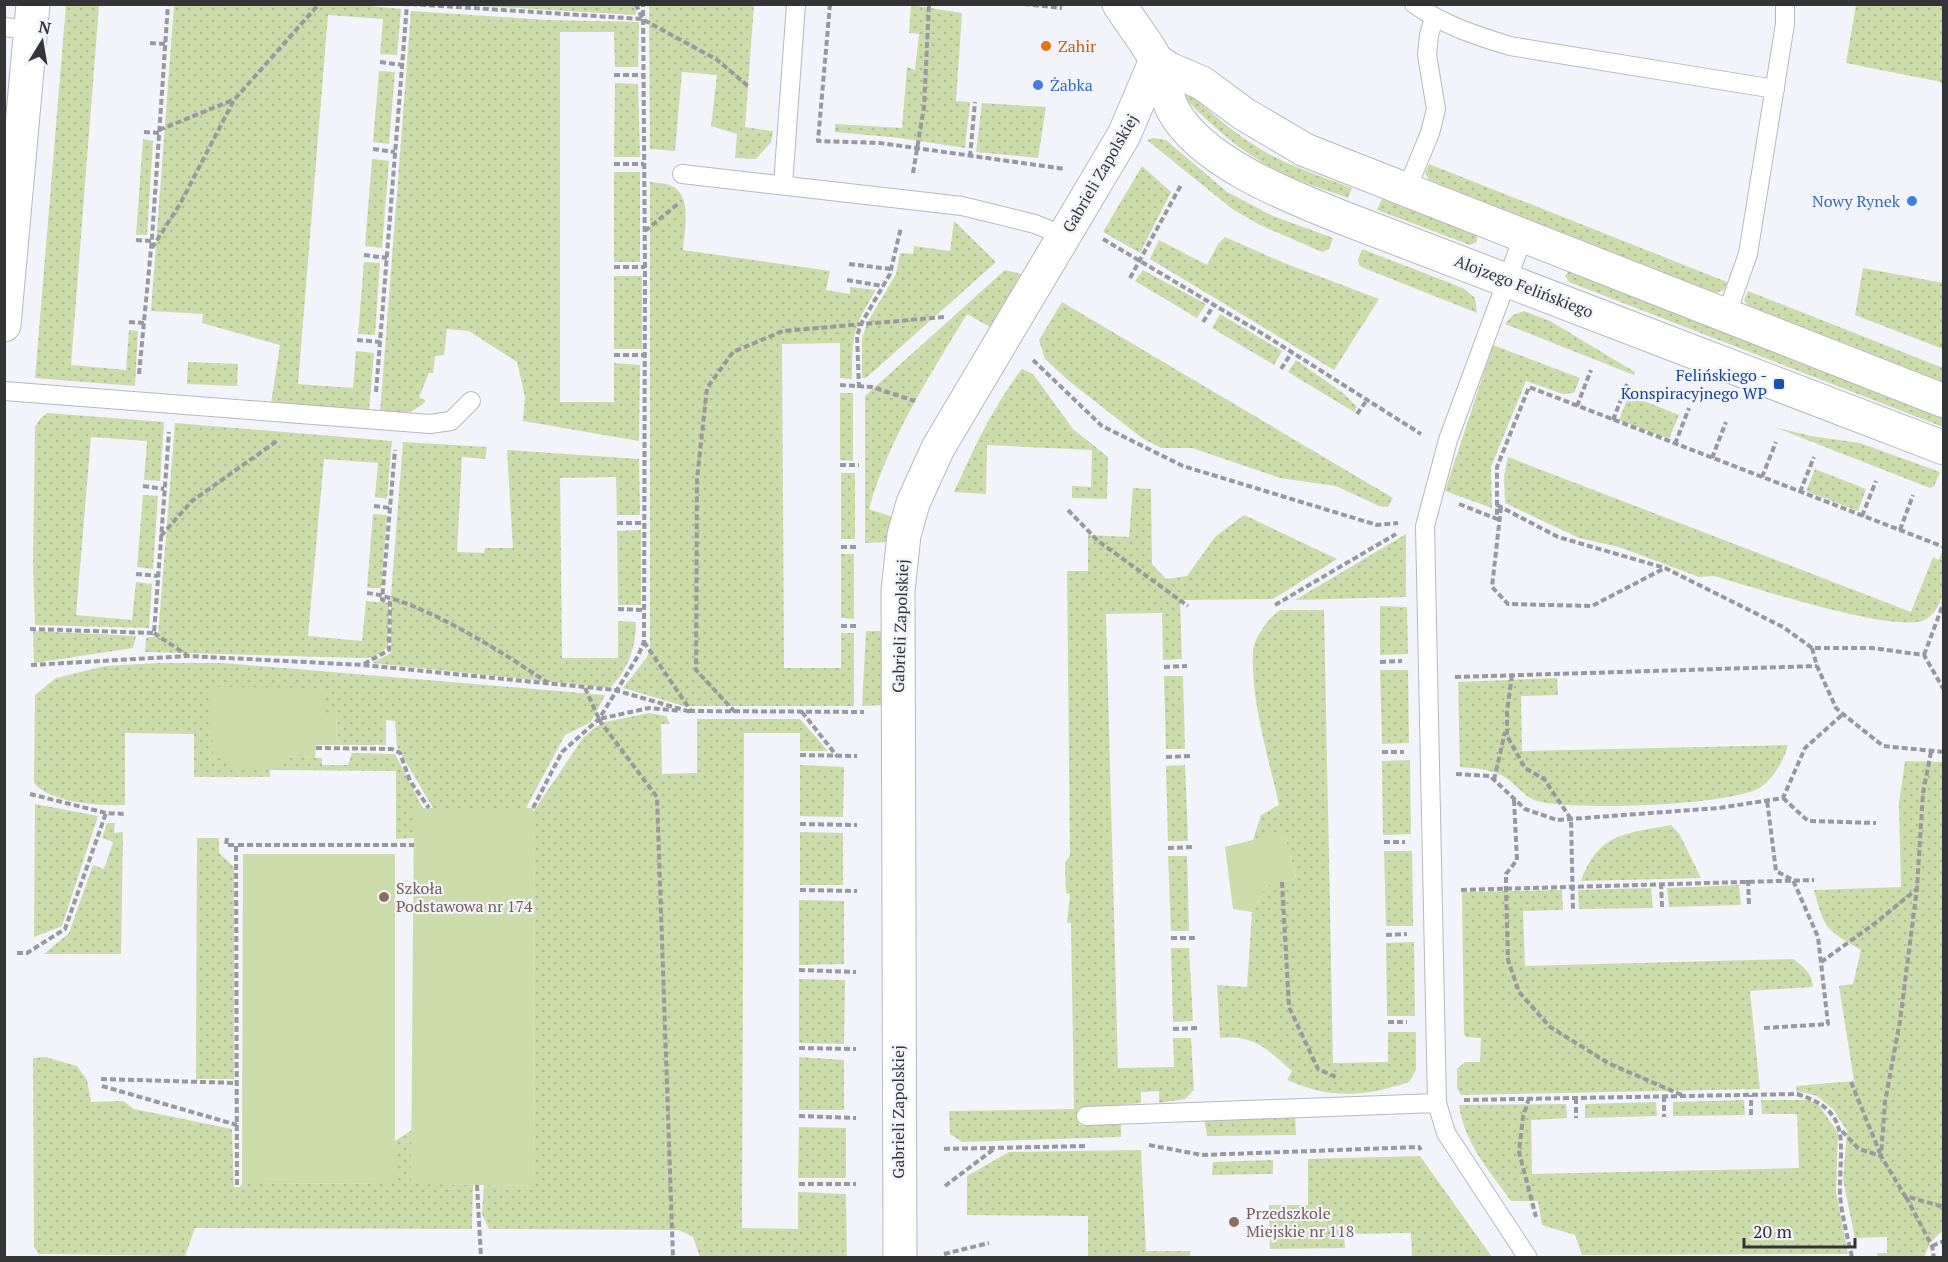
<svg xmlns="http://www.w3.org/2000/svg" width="1948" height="1262" viewBox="0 0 1948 1262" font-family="'PT Serif',serif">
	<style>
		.grass { fill: url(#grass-dots) }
		.park { fill: #cbdbaa }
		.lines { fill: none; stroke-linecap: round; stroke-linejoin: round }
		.service-casing { stroke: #b7b8bf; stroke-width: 20 }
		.minor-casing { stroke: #b7b8bf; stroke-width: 35 }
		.tertiary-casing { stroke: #b7b8bf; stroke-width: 35 }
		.path { stroke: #98999f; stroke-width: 4; stroke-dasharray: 6 3; stroke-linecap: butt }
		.service { stroke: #fff; stroke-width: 18 }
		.minor { stroke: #fff; stroke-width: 33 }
		.tertiary { stroke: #fff; stroke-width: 33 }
		.food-dot { fill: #e8710a; stroke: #f2f3fb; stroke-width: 2 }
		.shop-dot { fill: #3f7fe0; stroke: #f2f3fb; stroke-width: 2 }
		.transit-dot { fill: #1a4fb4; stroke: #f2f3fb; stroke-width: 2 }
		.education-dot { fill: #8d6e63; stroke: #f2f3fb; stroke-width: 2 }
		.labels { text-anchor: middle; stroke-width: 4.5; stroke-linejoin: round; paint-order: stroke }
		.food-label { font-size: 16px; fill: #c56008; stroke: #f2f3fb; text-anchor: start }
		.shop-label { font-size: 16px; fill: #366cbe; stroke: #f2f3fb; text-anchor: start }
		.street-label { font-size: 16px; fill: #343437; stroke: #f2f3fb }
		.transit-label { font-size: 16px; fill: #164399; stroke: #f2f3fb; text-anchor: end }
		.education-label { font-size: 16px; fill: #785e54; stroke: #f2f3fb; text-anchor: start }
	</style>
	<defs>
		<pattern id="grass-dots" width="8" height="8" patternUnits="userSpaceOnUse" patternTransform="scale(1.5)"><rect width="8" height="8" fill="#cbdbaa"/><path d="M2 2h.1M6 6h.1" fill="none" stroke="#afbd93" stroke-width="1.8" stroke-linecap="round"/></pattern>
	</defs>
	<rect width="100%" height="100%" fill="#f2f3fb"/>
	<!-- grass -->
	<g class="grass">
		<path d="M349,4L401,9L397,55L380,54L383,19L328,15L298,384L353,388L356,351L374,353L369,411L271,403L280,345L202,323L203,314L151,311L174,5Z"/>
		<path d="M66,5H99L71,365L126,370L129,330L138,331L135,386L35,378Z"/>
		<path d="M639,5L635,15L465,5L639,4Z"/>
		<path d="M649,5H754L745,127L773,131L771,142L756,159L735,158L737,134L711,126L717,75L682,72L675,151L650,149Z"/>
		<path d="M911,5L962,13L956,101L970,102L965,148L900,138L835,132V124L902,128L907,67L915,70L919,34L909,33Z"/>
		<path d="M1856,5H1943V87L1941,82L1846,63Z"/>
		<path d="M411,11L548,20L639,22L638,67H615L614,32H560V402H614V363L640,365L639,441L523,421L525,397L517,362L469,331L447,329L444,355L435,356L433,373H429L419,397L426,401C412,415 399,414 380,413Z"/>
		<path d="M379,71L395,72L389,144L373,142Z"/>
		<path d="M1172,76C1207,110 1242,143 1287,163C1308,172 1331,180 1352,188L1348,198C1322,189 1295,180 1271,167C1231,146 1199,113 1168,81Z"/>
		<path d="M615,83L638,84L640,157H614Z"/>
		<path d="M982,103L1046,107L1038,158L976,152Z"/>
		<path d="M1153,138L1166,140L1227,192L1273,216L1333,238L1329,249L1322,252L1258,224L1231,208L1147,140Z"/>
		<path d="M143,139L153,141L147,235H136Z"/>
		<path d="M372,159L389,161L382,248L365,246Z"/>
		<path d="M1429,164L1727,282L1724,290L1716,293L1429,180L1425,173Z"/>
		<path d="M1142,166L1171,192L1140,253L1103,232Z"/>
		<rect x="614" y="172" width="26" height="90"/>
		<path d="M650,182C656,183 664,183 669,185C694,193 684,232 683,250L830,271L826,290L850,294V287L876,290C853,327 852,336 852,379L840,378V343L782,344L784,668H841V633H854V706H684L623,688L647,657L650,647Z"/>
		<path d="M1382,199L1474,234L1477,236V242L1470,245L1377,210Z"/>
		<path d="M954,221L996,262L866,378H862V339L867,323L896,274L900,253L913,254L914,246L950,251Z"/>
		<path d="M1225,237L1284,263L1379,299L1334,370L1150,259L1159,240L1207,265L1218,244Z"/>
		<path d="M1362,249L1463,288L1475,298L1477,313L1364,268L1359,265L1358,260Z"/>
		<path d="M364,262L380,263L375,335L358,334Z"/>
		<path d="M1863,268L1943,283V349L1855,315Z"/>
		<path d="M1005,270L1021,274L990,327L967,314C929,377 889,438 869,509L893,517L888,542L865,543V396Z"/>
		<path d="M1143,270L1206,304L1197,318L1135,281Z"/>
		<path d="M1570,270L1943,414V427L1569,282L1565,276Z"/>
		<rect x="614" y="276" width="28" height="73"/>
		<path d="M1748,291L1943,368V382L1747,305L1744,300Z"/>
		<path d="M1062,302L1393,498L1388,507L1379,506L1336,486L1280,478L1192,448H1161L1142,438L1069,381L1045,359L1039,340Z"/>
		<path d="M1524,311L1550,321L1635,372L1634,375L1505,324L1513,315Z"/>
		<path d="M1220,314L1282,351L1274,365L1212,328Z"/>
		<path d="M1493,345L1580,378L1574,393L1563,394L1526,381L1491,467L1492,508L1445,491Z"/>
		<path d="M1296,360L1343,393L1357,407L1354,412L1288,372Z"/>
		<path d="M188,362L238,364L237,386L187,384Z"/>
		<path d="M1022,369L1033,374L1073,429L1108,457L1107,499L1072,498V486L1091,487L1092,450L987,445L986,494L954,492C973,450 993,406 1022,369Z"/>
		<path d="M840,393H853V461L840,460Z"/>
		<path d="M1629,395L1679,415L1669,439L1619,420Z"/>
		<path d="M47,413L164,422L160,481L144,480L147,441L91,437L76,615L132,620L136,582L152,584L149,628L35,625L33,567L35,427L40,419Z"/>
		<path d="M175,423L392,441L387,499L375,497L378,463L324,459L308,636L362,641L366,601L389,603L388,647L374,657L363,658L145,652L146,638L158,636Z"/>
		<path d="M1774,427L1811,436L1860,443L1940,472L1934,486L1930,488Z"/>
		<path d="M403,442L487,447L485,459L462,457L457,552L484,553L485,548H513L507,450L639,459L640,515H617L616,477L560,478L562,658H618V621L636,622C636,647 628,670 610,688L372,663L391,653V595Z"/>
		<path d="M1508,457L1911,612L1933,557L1939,560L1942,552C1946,560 1945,583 1943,593C1940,604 1934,617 1922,621C1885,631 1756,588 1714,576L1699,577L1619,547L1579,538L1505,503L1504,476Z"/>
		<path d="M1815,469L1866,489L1858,511L1806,491Z"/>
		<rect x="841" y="473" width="14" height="66"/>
		<path d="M1133,488L1151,489L1152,564L1166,579L1187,576L1215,537L1244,515L1337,559L1273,599L1180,600L1182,659L1163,660L1162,613L1106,614L1118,1068L1174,1067L1173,1038H1191L1194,1090L1185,1099L1159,1103V1091L1141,1092V1103L1078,1109L1079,1125L1121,1124V1137L962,1142L950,1134L949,1111L1074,1109L1071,923H1067L1070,894L1066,893L1065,863L1070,855L1067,571H1088V535L1129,537Z"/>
		<path d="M143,495L158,496L153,569L137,567Z"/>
		<path d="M373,514L387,515L381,588H367Z"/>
		<path d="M641,530V605H618L617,531Z"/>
		<path d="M1406,534V597L1295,600Z"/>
		<path d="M841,554H854V619L841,618Z"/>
		<path d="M1380,606L1407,607L1408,654L1380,655Z"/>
		<path d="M1280,610H1324L1333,1063L1388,1062V1032H1416V1070L1409,1082C1364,1097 1331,1099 1287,1080L1292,1071C1267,1049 1255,1035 1220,1038L1217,985L1247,987L1252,912L1266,886L1296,877L1284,833L1253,840L1261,815L1279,805C1269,760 1250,697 1253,652C1254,637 1268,619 1280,610Z"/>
		<path d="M33,631L136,636L133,648L34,663Z"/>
		<path d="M866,631H885L886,705L862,706Z"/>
		<path d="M160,663H223L605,695L591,722L565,735L526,808H433L397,747L395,721L386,720V745H336L337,715H325L286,756L322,758V765H348L352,753L395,754L423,808H414V838L396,839V771L270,770V777H194V734L125,733V805C100,806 50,803 34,783L35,695L56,678L105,666Z"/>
		<path d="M1380,670H1408L1409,743L1382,744Z"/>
		<path d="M1164,676H1183L1185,749H1166Z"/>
		<path d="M1557,678L1558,695L1521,696L1522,751L1788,745C1784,760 1774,778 1761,787C1732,806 1572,811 1537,801C1525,797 1518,787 1508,779C1496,770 1475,768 1460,767L1458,682Z"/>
		<path d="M649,713L666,716L670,724H661L662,774L697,773V719H800L828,751H800V733H744L742,1228L798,1229V1192L846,1194L847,1257H700L693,1237L679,1230L489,1229L482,1214L484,1185L534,1186L533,812L583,738L594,728L605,722Z"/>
		<path d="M1410,760L1411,834L1383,835L1382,761Z"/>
		<path d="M1905,761L1943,762V1230L1930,1243L1924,1257H1878L1877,1253H1887V1237L1855,1238L1843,1180L1847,1131L1833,1109L1817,1096L1797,1091L1796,1086L1854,1081L1839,986L1853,984L1861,950C1826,929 1825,931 1814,890L1901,887L1899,803Z"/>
		<path d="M800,765L844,767L843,817L800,816Z"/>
		<path d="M1185,765L1188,841H1168L1166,766Z"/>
		<path d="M35,804L98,816L62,926L34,937Z"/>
		<path d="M107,823H115L114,833L123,832L121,954H44L69,933L93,865L104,869L113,842L102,838Z"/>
		<path d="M1671,825L1680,835L1701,878L1581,881C1599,832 1626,834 1671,825Z"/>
		<path d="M800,832L843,833V885H800Z"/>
		<path d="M197,838H219V853L234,867V1079H196Z"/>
		<path d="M1384,851H1412L1413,926H1386Z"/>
		<path d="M1168,856H1187L1189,931H1171Z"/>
		<path d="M1739,885L1741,905L1669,907L1667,888Z"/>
		<path d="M1651,888L1653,908L1579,909L1578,890Z"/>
		<path d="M1562,890L1563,910L1523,911L1525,966L1793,959C1804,967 1812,973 1813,987L1750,991L1760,1089L1461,1095L1457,1088V1069L1465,1062H1480L1481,1038L1466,1037L1464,1034L1462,892Z"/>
		<path d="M799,900L844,901V964L799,965Z"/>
		<path d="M1414,942L1415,1016H1387L1386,943Z"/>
		<path d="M1171,948H1189L1193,1021L1173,1022Z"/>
		<path d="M799,979L845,980L844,1044L799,1043Z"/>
		<path d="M45,1057L77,1066L87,1080L91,1102L123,1101L134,1109L232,1129L234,1187H240L242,1184L395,1183V1141L412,1130L411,1183L473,1185L472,1229L195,1228L185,1256L39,1254L34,1247L33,1058Z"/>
		<path d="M799,1057L844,1060V1110H799Z"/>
		<path d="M1744,1100L1745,1115L1673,1116V1102Z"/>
		<path d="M1761,1100H1809L1818,1104L1838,1133L1836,1192L1848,1254L1582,1255L1575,1235L1542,1225L1538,1201H1511C1489,1170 1464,1143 1459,1105L1566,1104L1567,1118L1531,1120L1532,1174L1799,1168L1797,1114H1762Z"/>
		<path d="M1656,1102L1657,1116L1585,1118V1104Z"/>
		<path d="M1295,1116L1296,1135L1207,1136L1204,1119Z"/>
		<path d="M799,1127L846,1128V1178H798Z"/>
		<path d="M1141,1150L1146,1251H1190V1257H1088V1216L967,1215V1176L1009,1152Z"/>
		<path d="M1420,1156L1492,1257H1412L1411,1233L1344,1234L1345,1248L1270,1249L1269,1205H1308V1159Z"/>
		<path d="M1273,1160V1174L1212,1175L1213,1162Z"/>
	</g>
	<!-- park -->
	<g class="park">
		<path d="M210,687L324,688L325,715H337L336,745H316L315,758L286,756L279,768L235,769L213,754Z"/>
		<path d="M414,808H533L534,1186L411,1184Z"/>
		<path d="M1284,832L1296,878L1266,886L1252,912L1233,909L1225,847Z"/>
		<path d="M243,854H395V1183L242,1184Z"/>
	</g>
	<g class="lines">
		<!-- service casing -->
		<g class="service-casing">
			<g id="service">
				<path d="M1414,4C1443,25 1477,36 1510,46L1775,89"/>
				<path d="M4,27L31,30"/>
				<path d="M682,174L962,206L1035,224L1064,236"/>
				<path d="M783,185L796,4"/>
				<path d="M1406,191L1430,133L1436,109L1427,55L1429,35L1434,18"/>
				<path d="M1726,316L1748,254L1785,24V4"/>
				<path d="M4,391L430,424L451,421L471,401"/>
				<path d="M1437,1103L1425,526L1448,440L1523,237"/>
				<path d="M1086,1116L1437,1103L1446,1133L1528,1258"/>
			</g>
		</g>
		<!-- minor casing -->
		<g class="minor-casing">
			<g id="minor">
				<path d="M4,325L33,4"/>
				<path d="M900,1258L898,591L904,535L913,503L938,448L1124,135L1156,60"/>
			</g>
		</g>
		<!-- tertiary casing -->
		<g class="tertiary-casing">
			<g id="tertiary">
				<path d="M1119,4C1131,23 1147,42 1157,62C1165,77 1165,95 1173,110C1201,162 1289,196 1341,217L1944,448"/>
				<path d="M1156,60L1169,69L1202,83L1244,114L1305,150L1944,401"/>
			</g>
		</g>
		<!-- path -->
		<g class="path">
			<path d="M411,4L642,19L716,59L748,86"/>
			<path d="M636,4L642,18"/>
			<path d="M830,4L818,141L880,143L1065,169"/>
			<path d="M1024,4L1062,8"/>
			<path d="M150,43L165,44"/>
			<path d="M380,62L403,65"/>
			<path d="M614,75H643"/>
			<path d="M159,130L233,100"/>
			<path d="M144,132L159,133"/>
			<path d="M373,149L395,152"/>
			<path d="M970,157L975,102"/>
			<path d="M614,164H644"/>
			<path d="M913,173L924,107L929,4"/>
			<path d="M645,231L679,203"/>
			<path d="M1103,239L1263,334L1421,434"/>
			<path d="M136,240L151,241"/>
			<path d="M152,248L180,204L234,100L319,4"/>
			<path d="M364,255L387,258"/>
			<path d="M849,264L891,269"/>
			<path d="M614,267H645"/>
			<path d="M1130,278L1181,185"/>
			<path d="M847,280L883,286"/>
			<path d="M129,322L144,323"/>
			<path d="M1203,322L1214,305"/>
			<path d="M357,340L380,342"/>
			<path d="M614,355H644"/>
			<path d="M1033,360L1102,426L1183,466L1377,525L1398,523"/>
			<path d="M1281,369L1292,352"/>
			<path d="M139,374L152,238L168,4"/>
			<path d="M840,385L872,387L915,401"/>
			<path d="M859,388L857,336L861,324L890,274L901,227"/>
			<path d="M376,392L407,4"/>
			<path d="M1577,406L1591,370"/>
			<path d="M1357,414L1367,400"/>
			<path d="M1613,420L1627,384"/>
			<path d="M1675,444L1689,408"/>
			<path d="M1712,458L1726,422"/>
			<path d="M840,465H859"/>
			<path d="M1762,477L1776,442"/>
			<path d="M143,486L164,489"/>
			<path d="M1800,492L1814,457"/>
			<path d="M1459,504L1497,519V467L1529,387L1944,547"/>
			<path d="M1497,505L1558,537L1665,568L1783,627L1812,648H1872L1924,655L1944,690"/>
			<path d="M374,506L390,508"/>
			<path d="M1501,507L1492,587L1508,604L1592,606L1665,568"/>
			<path d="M1068,510L1098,541L1188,606"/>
			<path d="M1862,516L1876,481"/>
			<path d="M617,523H643"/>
			<path d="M1900,530L1913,495"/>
			<path d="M161,536L192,501L277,441"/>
			<path d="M841,547H858"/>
			<path d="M136,574L158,576"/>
			<path d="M367,593C419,599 504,653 548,683"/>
			<path d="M1275,605L1396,534"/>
			<path d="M618,609L643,610"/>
			<path d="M841,626H857"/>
			<path d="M30,629L154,633L169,432"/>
			<path d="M154,633L188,656"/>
			<path d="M644,642L691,711"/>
			<path d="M1812,648L1817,666L1836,708L1843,714L1883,746L1944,752"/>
			<path d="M1924,655L1944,602"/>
			<path d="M1380,662L1402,661"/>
			<path d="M364,664L389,650L390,603L382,600L395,450"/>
			<path d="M31,665L188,656L363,665L615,690L691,712"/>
			<path d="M1164,667L1187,666"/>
			<path d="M1512,675L1507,711V736L1525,768L1544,779L1571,819L1573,909"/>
			<path d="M1455,677L1817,666"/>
			<path d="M585,688L599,719L649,708L681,711"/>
			<path d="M689,711L864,712"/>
			<path d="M735,712L696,670L697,479L707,388L733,352L783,331L944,317"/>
			<path d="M802,712L837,756"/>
			<path d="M599,720L657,797L673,1258"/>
			<path d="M316,748L392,749L400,753L410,781L429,808"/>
			<path d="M1382,752H1404"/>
			<path d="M1931,752L1923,793L1917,888L1900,1021L1885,1102L1881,1156L1905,1196L1944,1207"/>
			<path d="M800,755L857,756"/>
			<path d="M1166,757L1190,756"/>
			<path d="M1456,774L1490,776L1525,809L1557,820L1719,808L1783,798L1805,748L1843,714"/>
			<path d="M1494,780L1505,732"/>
			<path d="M30,794L106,813L125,814"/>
			<path d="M1783,798L1808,821L1876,823"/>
			<path d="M1514,800L1517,860L1506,874V889L1508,960L1519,992L1550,1027L1610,1064L1682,1095"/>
			<path d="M533,808L562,752L599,719L638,656L644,642L645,270L643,4"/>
			<path d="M800,824L857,825"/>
			<path d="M227,838L226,845H236"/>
			<path d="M1384,842H1405"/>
			<path d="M1168,848L1193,847"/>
			<path d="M1748,880L1749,905"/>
			<path d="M1282,882L1289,1007L1318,1069L1338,1078"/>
			<path d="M1661,883L1662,907"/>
			<path d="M800,890L857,891"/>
			<path d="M1461,890L1814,880"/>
			<path d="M1386,935L1407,934"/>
			<path d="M1171,938H1195"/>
			<path d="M17,953H27L65,929L106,813"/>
			<path d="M1821,962L1874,924L1917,889"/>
			<path d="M799,970L856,972"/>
			<path d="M1388,1022H1407"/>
			<path d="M1764,1028L1828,1024L1818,937L1793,880L1776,871L1767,800"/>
			<path d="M1173,1029L1198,1028"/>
			<path d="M799,1048L856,1049"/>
			<path d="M101,1079L237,1083"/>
			<path d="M1851,1082L1880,1153"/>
			<path d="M102,1086L237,1125"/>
			<path d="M1664,1096V1117"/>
			<path d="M1529,1098L1523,1117L1519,1152L1536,1217"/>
			<path d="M1576,1098V1118"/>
			<path d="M1464,1100L1797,1094C1854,1111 1839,1145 1840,1193C1841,1214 1848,1237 1852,1258"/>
			<path d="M1751,1115V1095"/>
			<path d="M799,1116L856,1118"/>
			<path d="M1842,1131L1859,1149L1881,1156"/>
			<path d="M1149,1145L1202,1155L1419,1147L1421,1150"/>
			<path d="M944,1149L1085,1146"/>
			<path d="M799,1184H856"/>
			<path d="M237,1185L236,845H414"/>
			<path d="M477,1185L481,1258"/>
			<path d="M945,1186L994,1149"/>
			<path d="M1906,1197L1932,1246L1934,1258"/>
			<path d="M1932,1246L1944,1241"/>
			<path d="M944,1254L989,1243"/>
		</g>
		<!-- service -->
		<use href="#service" class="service"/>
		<!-- minor -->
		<use href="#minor" class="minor"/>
		<!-- tertiary -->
		<use href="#tertiary" class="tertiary"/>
	</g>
	<!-- markers -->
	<circle class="food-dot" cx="1046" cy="46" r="6"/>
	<g class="shop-dot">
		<circle cx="1038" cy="85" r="6"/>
		<circle cx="1912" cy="201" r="6"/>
	</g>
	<rect class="transit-dot" x="1773" y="378" width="12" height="12" rx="3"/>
	<g class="education-dot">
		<circle cx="384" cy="897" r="6"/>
		<circle cx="1234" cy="1222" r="6"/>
	</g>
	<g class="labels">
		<!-- food labels -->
		<g class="food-label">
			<text x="1058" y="52">Zahir</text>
		</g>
		<!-- shop labels -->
		<g class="shop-label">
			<text x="1050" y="91">Żabka</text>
			<text x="1900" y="207" text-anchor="end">Nowy Rynek</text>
		</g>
		<!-- street labels -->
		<g class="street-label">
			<text transform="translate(1100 173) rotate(-60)" y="6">Gabrieli Zapolskiej</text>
			<text transform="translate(1524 286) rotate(21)" y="6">Alojzego Felińskiego</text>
			<text transform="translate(900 626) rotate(-88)" y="6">Gabrieli Zapolskiej</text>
			<text transform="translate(898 1112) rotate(-90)" y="6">Gabrieli Zapolskiej</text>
		</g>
		<!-- transit labels -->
		<g class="transit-label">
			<text x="1767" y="381">Felińskiego -<tspan x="1767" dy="18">Konspiracyjnego WP</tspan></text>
		</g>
		<!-- education labels -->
		<g class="education-label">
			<text x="396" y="894">Szkoła<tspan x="396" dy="18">Podstawowa nr 174</tspan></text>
			<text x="1246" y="1219">Przedszkole<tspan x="1246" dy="18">Miejskie nr 118</tspan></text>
		</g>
	</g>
	<!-- border -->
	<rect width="1948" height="1262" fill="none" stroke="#343437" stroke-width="12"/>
	<!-- north arrow -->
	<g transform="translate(42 42) rotate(11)" stroke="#f2f3fb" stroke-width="4.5" paint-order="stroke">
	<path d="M0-4.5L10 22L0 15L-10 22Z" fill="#343437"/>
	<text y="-9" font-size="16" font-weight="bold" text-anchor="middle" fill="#343437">N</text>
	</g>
	<!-- scale -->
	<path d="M1744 1238v9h111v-9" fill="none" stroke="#343437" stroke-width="3"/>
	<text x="1753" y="1238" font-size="18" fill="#343437" stroke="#f2f3fb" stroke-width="4.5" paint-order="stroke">20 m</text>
</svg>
